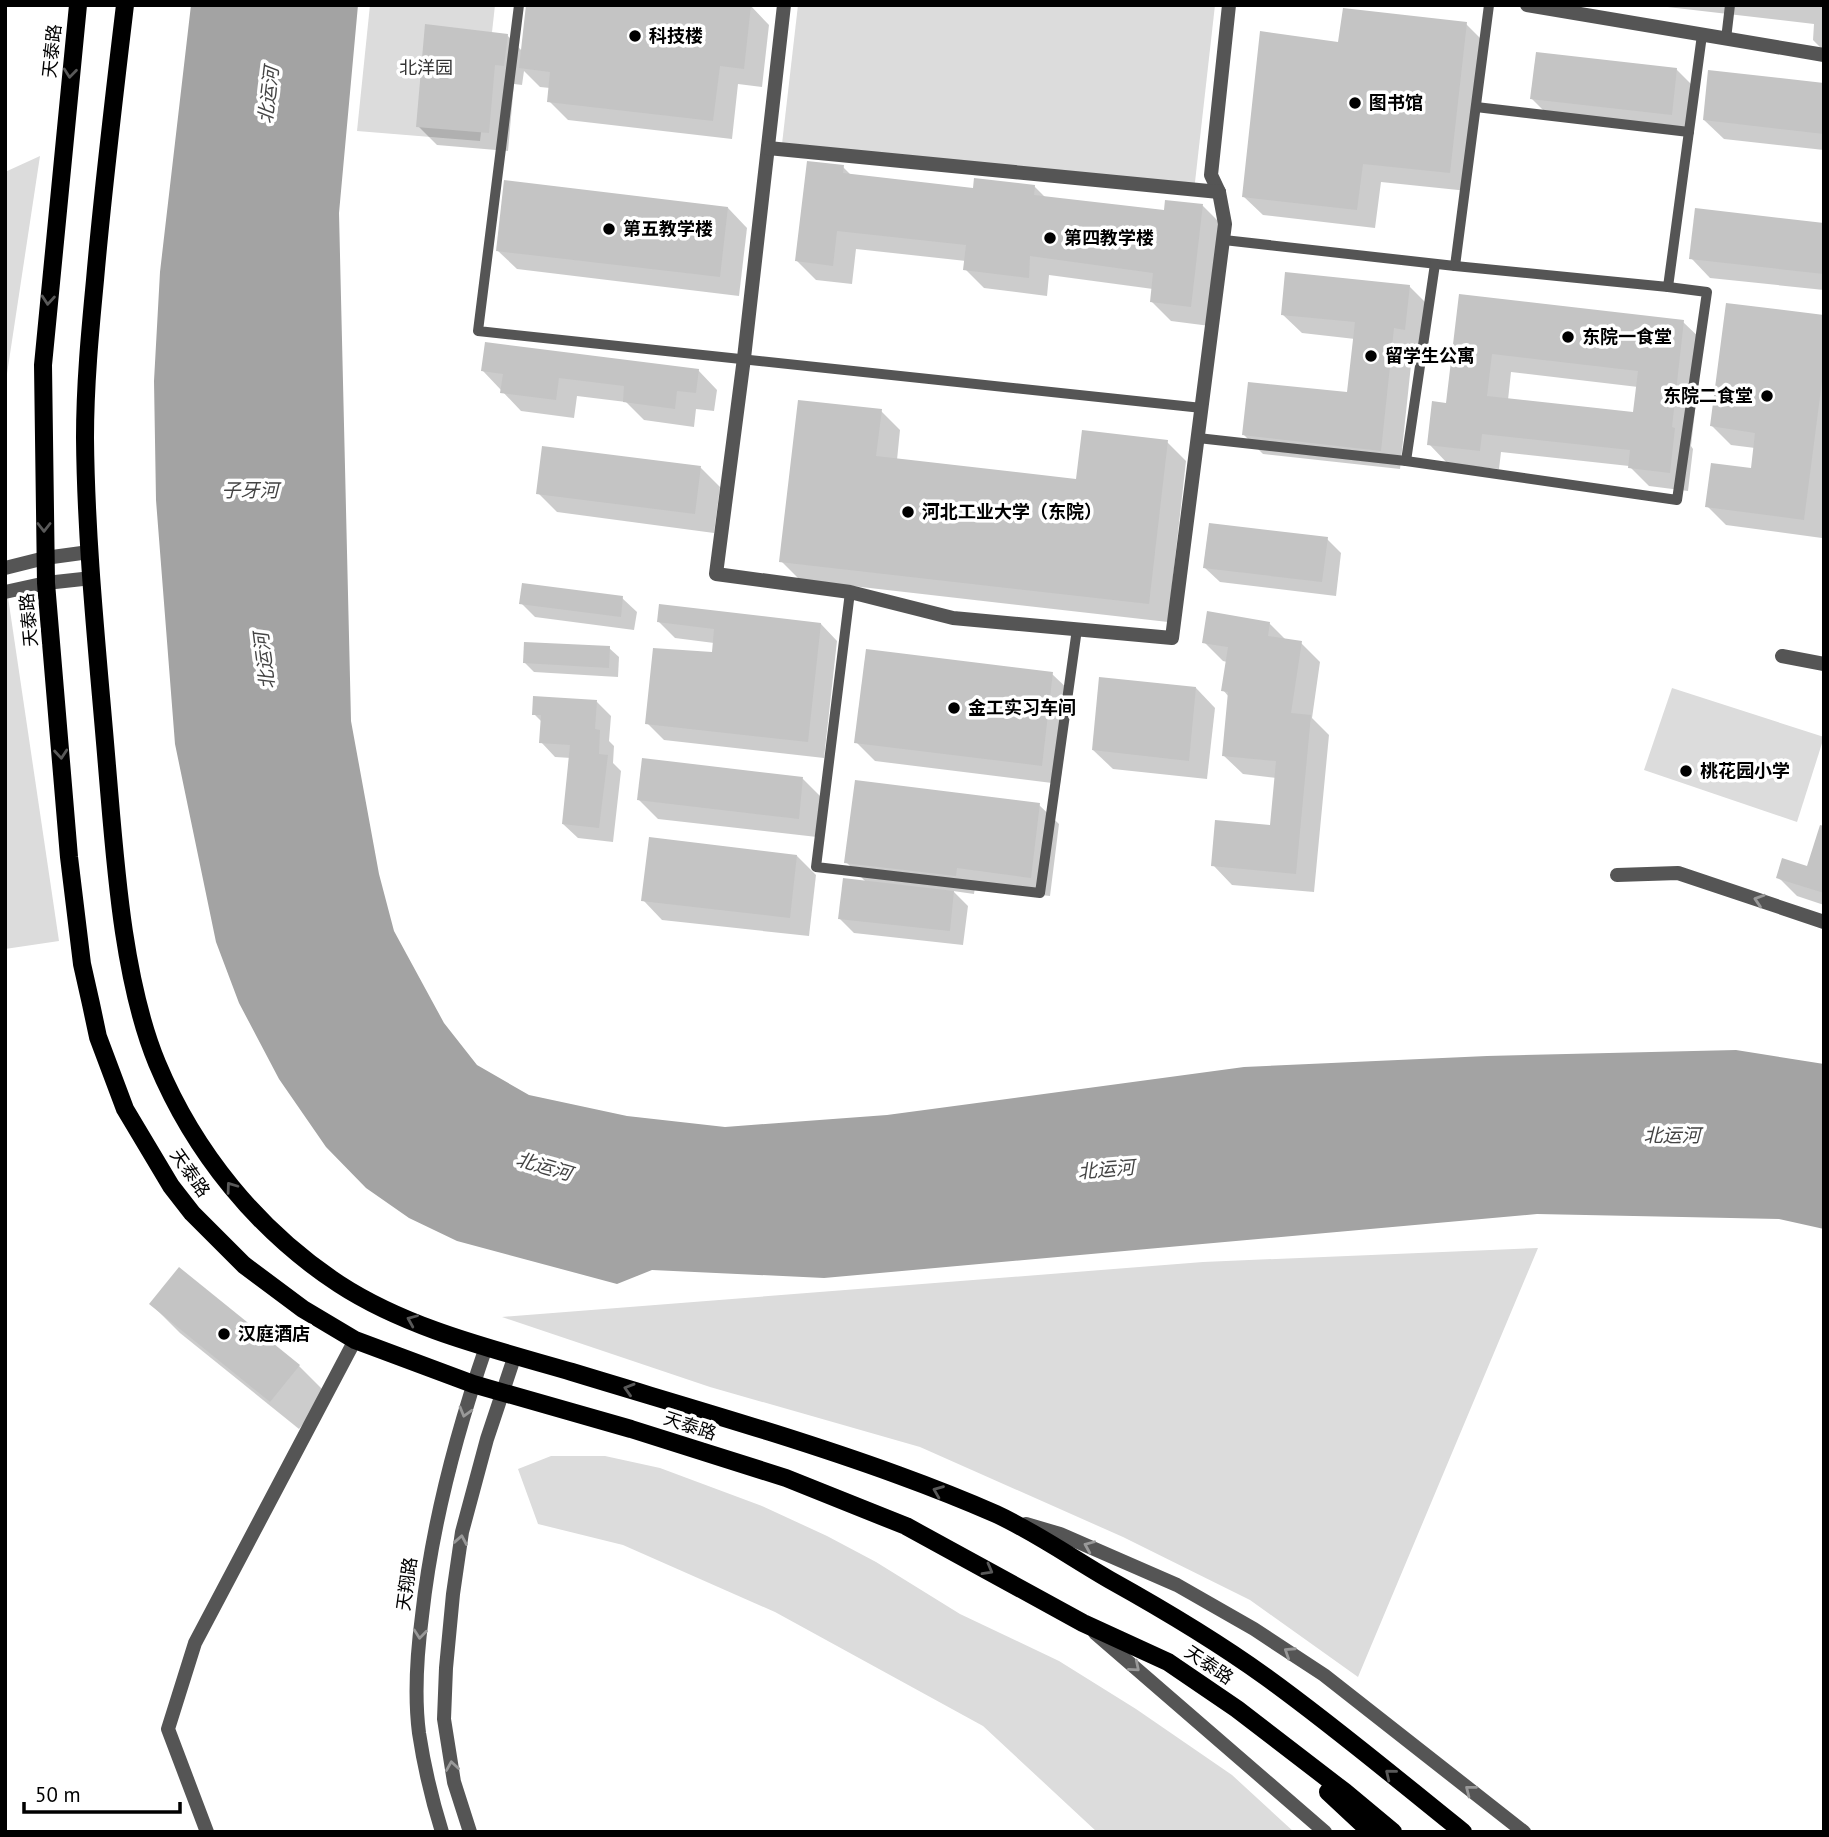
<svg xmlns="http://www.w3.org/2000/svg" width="1829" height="1837" viewBox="0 0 1829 1837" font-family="'PT Sans','Noto Sans SC',sans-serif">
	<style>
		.green { fill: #dcdcdc }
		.water { fill: #a3a3a3 }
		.shadow { fill: #0003; fill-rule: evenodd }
		.building { fill: #c4c4c4; fill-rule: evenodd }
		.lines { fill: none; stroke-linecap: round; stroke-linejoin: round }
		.service { stroke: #555; stroke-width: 10 }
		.minor { stroke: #555; stroke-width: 14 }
		.tertiary { stroke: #555; stroke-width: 14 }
		.primary { stroke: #000; stroke-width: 18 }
		.oneway { stroke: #595959 }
		.oneway2 { stroke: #999 }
		.poi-dot { fill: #000; stroke: #fff; stroke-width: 2.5 }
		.labels { text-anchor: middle; stroke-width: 7; stroke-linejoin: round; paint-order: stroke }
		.poi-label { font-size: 18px; font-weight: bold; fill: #000; stroke: #fff; text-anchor: start }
		.street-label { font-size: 18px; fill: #000; stroke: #fff }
		.park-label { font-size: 18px; fill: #333; stroke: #fff }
		.water-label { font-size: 19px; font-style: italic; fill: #444; stroke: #fff }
	</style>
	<rect width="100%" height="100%" fill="#fff"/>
	<!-- green -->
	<g class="green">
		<path d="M370,5H495L480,141L357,131Z"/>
		<path d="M798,5H1215L1194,191L782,144Z"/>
		<path d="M40,156L5,387V172Z"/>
		<path d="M5,577L59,941L5,949Z"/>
		<path d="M1672,688L1824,737L1797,822L1644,770Z"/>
		<path d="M1538,1248L1358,1677L1250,1600L1123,1537L920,1447L710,1387L502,1317L1203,1262Z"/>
		<path d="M551,1456H605L660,1468L762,1506L827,1536L876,1562L960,1614L1059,1661L1136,1709L1232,1775L1294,1832H1097L983,1726L775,1612L623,1545L538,1524L518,1469Z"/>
	</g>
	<!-- water -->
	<path class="water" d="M191,5H358L339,213L351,721L379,874L394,931L444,1023L477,1065L529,1095L627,1116L725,1127L887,1115L1244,1067L1487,1056L1736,1050L1824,1064V1229L1779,1219L1537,1214L824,1278L652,1270L617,1284L457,1241L409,1218L366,1188L326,1147L279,1079L239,1003L216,942L175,744L156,500L154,381L160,272Z"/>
	<!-- shadow -->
	<g class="shadow">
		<path d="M750,5L769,25L762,87L738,84L732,139L568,120L549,101L550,88L540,87L524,71L522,85L514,84L508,151L437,145L418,126L507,35L522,51Z"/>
		<path d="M1650,5H1824V51L1813,40L1814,24Z"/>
		<path d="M1466,24L1485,43L1468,191L1381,182L1375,228L1263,215L1243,196L1339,44Z"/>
		<path d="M1676,69L1695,88L1690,133L1551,118L1532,99Z"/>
		<path d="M1824,85V150L1724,139L1704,120Z"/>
		<path d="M843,167L852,176L975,190L1034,186L1046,198L1165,212L1203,206L1222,225L1210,326L1171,321L1152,302L1153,289L1049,275L1047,296L984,288L965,269L966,261L856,249L852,284L816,280L797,261Z"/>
		<path d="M728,208L747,228L739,296L517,269L497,250Z"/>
		<path d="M1824,225V290L1710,278L1691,258Z"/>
		<path d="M1409,286L1428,305L1424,348L1413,346L1400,469L1263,454L1244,435L1349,394L1355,339L1302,333L1282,314Z"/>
		<path d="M1460,296L1683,322L1703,341L1691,446L1693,449L1688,491L1649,486L1629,466L1501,452L1499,469L1448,464L1429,444L1448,405ZM1511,372L1638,387L1635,414L1508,400Z"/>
		<path d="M1824,317L1822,538L1726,525L1707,506L1752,470L1755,448L1731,445L1712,426Z"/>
		<path d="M698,370L717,390L714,411L696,409L694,427L644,420L626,402L577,396L574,418L521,411L483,371Z"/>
		<path d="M881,411L900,430L897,460L1078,481L1167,442L1186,461L1168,622L800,580L781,561Z"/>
		<path d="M701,468L720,487L714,533L557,512L538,493Z"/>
		<path d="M1327,539L1341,553L1336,596L1220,582L1205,568Z"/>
		<path d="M622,598L637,612L634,630L535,617L521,603Z"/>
		<path d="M658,621L821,624L837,641L824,758L664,740L647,723L713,653L714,643L675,638Z"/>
		<path d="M1269,623L1286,640L1301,643L1320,662L1312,718L1329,735L1314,892L1232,885L1213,865L1272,827L1277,778L1243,774L1223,755L1229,697L1223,690L1227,662L1223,661L1204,642Z"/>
		<path d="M609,648L619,657L618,677L534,672L525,663Z"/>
		<path d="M1052,674L1072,693L1060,784L875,761L856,742Z"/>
		<path d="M1196,688L1215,708L1207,779L1113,769L1093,750Z"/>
		<path d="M597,702L611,716L609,741L614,746L613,763L621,771L613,842L578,838L563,824L571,758L555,757L541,742L542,722L534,714Z"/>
		<path d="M803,779L822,798L817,837L658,819L639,800Z"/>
		<path d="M1039,805L1059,824L1050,896L975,887L974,894L953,891L968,906L963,945L854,933L840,919L866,882L846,862Z"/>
		<path d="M1824,855V905L1797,896L1778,877L1808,868Z"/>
		<path d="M797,856L816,875L809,936L662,920L643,900Z"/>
		<path d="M151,1304L299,1366L327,1394L299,1429L180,1333Z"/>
	</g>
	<!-- building -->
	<g class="building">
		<path d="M526,5H751L744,69L720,66L713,121L547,102L550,72L519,68Z"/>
		<path d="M1343,8L1467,22L1450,173L1363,164L1357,210L1242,197L1260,31L1338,42Z"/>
		<path d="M425,24L508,34L504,66L495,65L489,133L416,127Z"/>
		<path d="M1536,52L1677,68L1672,115L1530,99Z"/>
		<path d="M1708,70L1824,83V134L1703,120Z"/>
		<path d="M807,161L844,165L843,173L973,188L974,178L1035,185L1034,195L1164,210L1165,200L1203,204L1191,307L1150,302L1153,273L1030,256L1029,278L963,270L966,245L837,231L833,266L795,261Z"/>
		<path d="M504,180L728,207L720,277L496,251Z"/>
		<path d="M1695,208L1824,223V274L1689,259Z"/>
		<path d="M1285,272L1410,285L1405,330L1394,328L1381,451L1242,435L1248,382L1347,392L1355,322L1281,315Z"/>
		<path d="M1459,294L1684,320L1672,427L1675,428L1670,473L1628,468L1630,450L1482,434L1480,451L1427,445L1432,401L1446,403ZM1492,354L1638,371L1633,412L1487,396Z"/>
		<path d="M1726,303L1824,315V366L1804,520L1705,507L1711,463L1751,468L1755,433L1710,426Z"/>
		<path d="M485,342L699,369L696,393L677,391L675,409L623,402L624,386L559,378L556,400L500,393L503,374L481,371Z"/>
		<path d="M798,400L882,409L876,456L1076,479L1082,430L1168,440L1149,604L779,562Z"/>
		<path d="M542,446L701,466L695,514L536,494Z"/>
		<path d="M1209,523L1328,537L1322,582L1203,568Z"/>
		<path d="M522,583L623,596L621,617L519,604Z"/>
		<path d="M659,604L821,623L808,742L645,724L653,648L712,652L714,629L657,622Z"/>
		<path d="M1207,611L1270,622L1268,636L1302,641L1291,713L1311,715L1296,874L1211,866L1215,820L1270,825L1276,761L1222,756L1228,692L1221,691L1228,647L1202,643Z"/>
		<path d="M524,642L610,646L609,668L523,663Z"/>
		<path d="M866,649L1053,672L1042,766L854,743Z"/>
		<path d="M1099,677L1196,687L1189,761L1092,750Z"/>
		<path d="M533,696L597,700L595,729L600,730L599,754L608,755L599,828L562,824L570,745L539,743L541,715H532Z"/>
		<path d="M642,758L803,777L799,819L637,800Z"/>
		<path d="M855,780L1040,803L1031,878L957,868L956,876L844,863Z"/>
		<path d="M1820,825L1824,826V893L1776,878L1782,858L1807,866Z"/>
		<path d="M649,837L797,855L790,918L641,901Z"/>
		<path d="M843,878L954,891L950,931L838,919Z"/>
		<path d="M179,1267L300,1365L270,1402L149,1304Z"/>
	</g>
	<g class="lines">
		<!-- service -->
		<g class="service">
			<path d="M519,5L478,331L1202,408"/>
			<path d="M1726,39L1730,5"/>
			<path d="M1476,107L1689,132"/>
			<path d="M1224,240L1455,266L1489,5"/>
			<path d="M1455,266L1668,287L1702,35"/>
			<path d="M1198,438L1406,461L1435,264"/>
			<path d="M1406,461L1677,500L1707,292L1668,287"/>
			<path d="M850,592L816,867L1040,893L1077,629"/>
		</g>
		<!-- minor -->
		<g class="minor">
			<path d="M784,5L744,358L716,574L850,592L953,618L1172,638L1225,224L1219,192L1211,175L1229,5"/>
			<path d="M1527,5L1824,55"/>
			<path d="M768,148L1219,192"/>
			<path d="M1782,656L1824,664"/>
			<path d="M207,1832L168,1729L195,1643L355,1340"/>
		</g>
		<!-- tertiary -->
		<g class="tertiary">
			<path d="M5,568L45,558L89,552"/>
			<path d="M5,592L46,583L92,578"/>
			<path d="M1617,875L1678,873L1824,922"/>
			<path d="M1026,1524L1060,1534L1177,1585L1254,1629L1324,1675L1524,1832"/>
			<path d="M1095,1633L1325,1832"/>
			<path d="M442,1832C432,1800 424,1766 419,1733C414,1694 417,1654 422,1616C432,1524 456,1434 486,1347"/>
			<path d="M470,1832L454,1782L444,1719L446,1668L453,1594L462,1532L487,1439L515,1355"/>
		</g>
		<!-- primary -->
		<g class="primary">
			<path d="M78,5L43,365L46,583L69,857L82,964L91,1004L98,1037L125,1109L171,1186L192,1213L244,1265L303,1309L355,1340L473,1384L631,1429L786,1478L906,1526L1083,1623L1168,1662L1237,1709L1345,1792L1393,1832"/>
			<path d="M125,5C114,97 103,188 95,280C90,332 85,385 85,438C86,547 98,657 107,766C115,859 122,978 157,1063C194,1152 258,1231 339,1284C408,1329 493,1349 572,1372C680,1405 791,1436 898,1475C931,1487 964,1500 996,1514C1035,1532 1072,1558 1110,1580C1164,1610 1216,1641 1266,1677C1334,1726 1398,1780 1463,1832"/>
			<path d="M1328,1792L1371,1832"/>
		</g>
	</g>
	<!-- one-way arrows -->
	<defs><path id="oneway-chevron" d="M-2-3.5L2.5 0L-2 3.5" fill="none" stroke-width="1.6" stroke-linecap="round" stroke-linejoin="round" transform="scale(1.75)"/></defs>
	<g class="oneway">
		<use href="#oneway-chevron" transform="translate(70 73) rotate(96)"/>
		<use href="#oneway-chevron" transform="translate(48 300) rotate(95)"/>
		<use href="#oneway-chevron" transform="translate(44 527) rotate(90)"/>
		<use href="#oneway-chevron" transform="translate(61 754) rotate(85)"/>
		<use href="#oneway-chevron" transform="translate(231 1187) rotate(-126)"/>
		<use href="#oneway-chevron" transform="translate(412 1320) rotate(-157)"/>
		<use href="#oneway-chevron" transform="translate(629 1389) rotate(-163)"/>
		<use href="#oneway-chevron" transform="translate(938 1491) rotate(-158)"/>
		<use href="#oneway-chevron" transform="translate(988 1570) rotate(29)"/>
		<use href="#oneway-chevron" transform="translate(1390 1774) rotate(-141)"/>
	</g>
	<g class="oneway2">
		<use href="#oneway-chevron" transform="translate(1759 900) rotate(-162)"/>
		<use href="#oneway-chevron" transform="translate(465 1412) rotate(106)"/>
		<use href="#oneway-chevron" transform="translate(461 1540) rotate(-80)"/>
		<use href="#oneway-chevron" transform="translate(1089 1546) rotate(-157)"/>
		<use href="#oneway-chevron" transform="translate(420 1634) rotate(96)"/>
		<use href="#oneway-chevron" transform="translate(1289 1652) rotate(-147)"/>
		<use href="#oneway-chevron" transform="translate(1135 1667) rotate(40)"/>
		<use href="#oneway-chevron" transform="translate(452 1766) rotate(-99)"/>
		<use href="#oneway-chevron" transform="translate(1470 1790) rotate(-142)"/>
	</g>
	<!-- markers -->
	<g class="poi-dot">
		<circle cx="635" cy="36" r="7"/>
		<circle cx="1355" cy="103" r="7"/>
		<circle cx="609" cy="229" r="7"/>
		<circle cx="1050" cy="238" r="7"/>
		<circle cx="1568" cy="337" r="7"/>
		<circle cx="1371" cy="356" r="7"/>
		<circle cx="1767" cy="396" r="7"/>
		<circle cx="908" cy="512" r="7"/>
		<circle cx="954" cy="708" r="7"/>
		<circle cx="1686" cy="771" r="7"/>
		<circle cx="224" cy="1334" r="7"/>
	</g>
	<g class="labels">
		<!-- poi labels -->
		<g class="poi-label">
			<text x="649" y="42">科技楼</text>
			<text x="1369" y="109">图书馆</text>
			<text x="623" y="235">第五教学楼</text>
			<text x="1064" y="244">第四教学楼</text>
			<text x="1582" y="343">东院一食堂</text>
			<text x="1385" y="362">留学生公寓</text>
			<text x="1753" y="402" text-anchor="end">东院二食堂</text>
			<text x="922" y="518">河北工业大学（东院）</text>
			<text x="968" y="714">金工实习车间</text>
			<text x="1700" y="777">桃花园小学</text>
			<text x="238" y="1340">汉庭酒店</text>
		</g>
		<!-- street labels -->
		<g class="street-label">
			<text transform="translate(52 51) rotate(-84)" y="6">天泰路</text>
			<text transform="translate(29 620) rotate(-95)" y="6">天泰路</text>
			<text transform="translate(190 1173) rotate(55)" y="6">天泰路</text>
			<text transform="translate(690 1426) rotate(18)" y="6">天泰路</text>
			<text transform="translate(407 1584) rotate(-82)" y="6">天翔路</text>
			<text transform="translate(1209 1665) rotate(34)" y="6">天泰路</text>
		</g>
		<!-- park labels -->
		<g class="park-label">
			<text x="426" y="74">北洋园</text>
		</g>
		<!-- water labels -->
		<g class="water-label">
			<text transform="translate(268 95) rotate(-83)" y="7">北运河</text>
			<text x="250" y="497">子牙河</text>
			<text transform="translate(264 661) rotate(-97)" y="7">北运河</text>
			<text x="1672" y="1142">北运河</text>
			<text transform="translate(544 1166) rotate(16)" y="7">北运河</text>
			<text transform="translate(1106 1169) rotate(-5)" y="7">北运河</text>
		</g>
	</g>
	<!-- border -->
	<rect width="1829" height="1837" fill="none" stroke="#000000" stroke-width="14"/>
	<!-- scale -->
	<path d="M24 1802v10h156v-10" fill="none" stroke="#000000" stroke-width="3.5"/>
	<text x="35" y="1802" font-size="21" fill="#000000" stroke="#ffffff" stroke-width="5" paint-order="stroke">50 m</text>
</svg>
